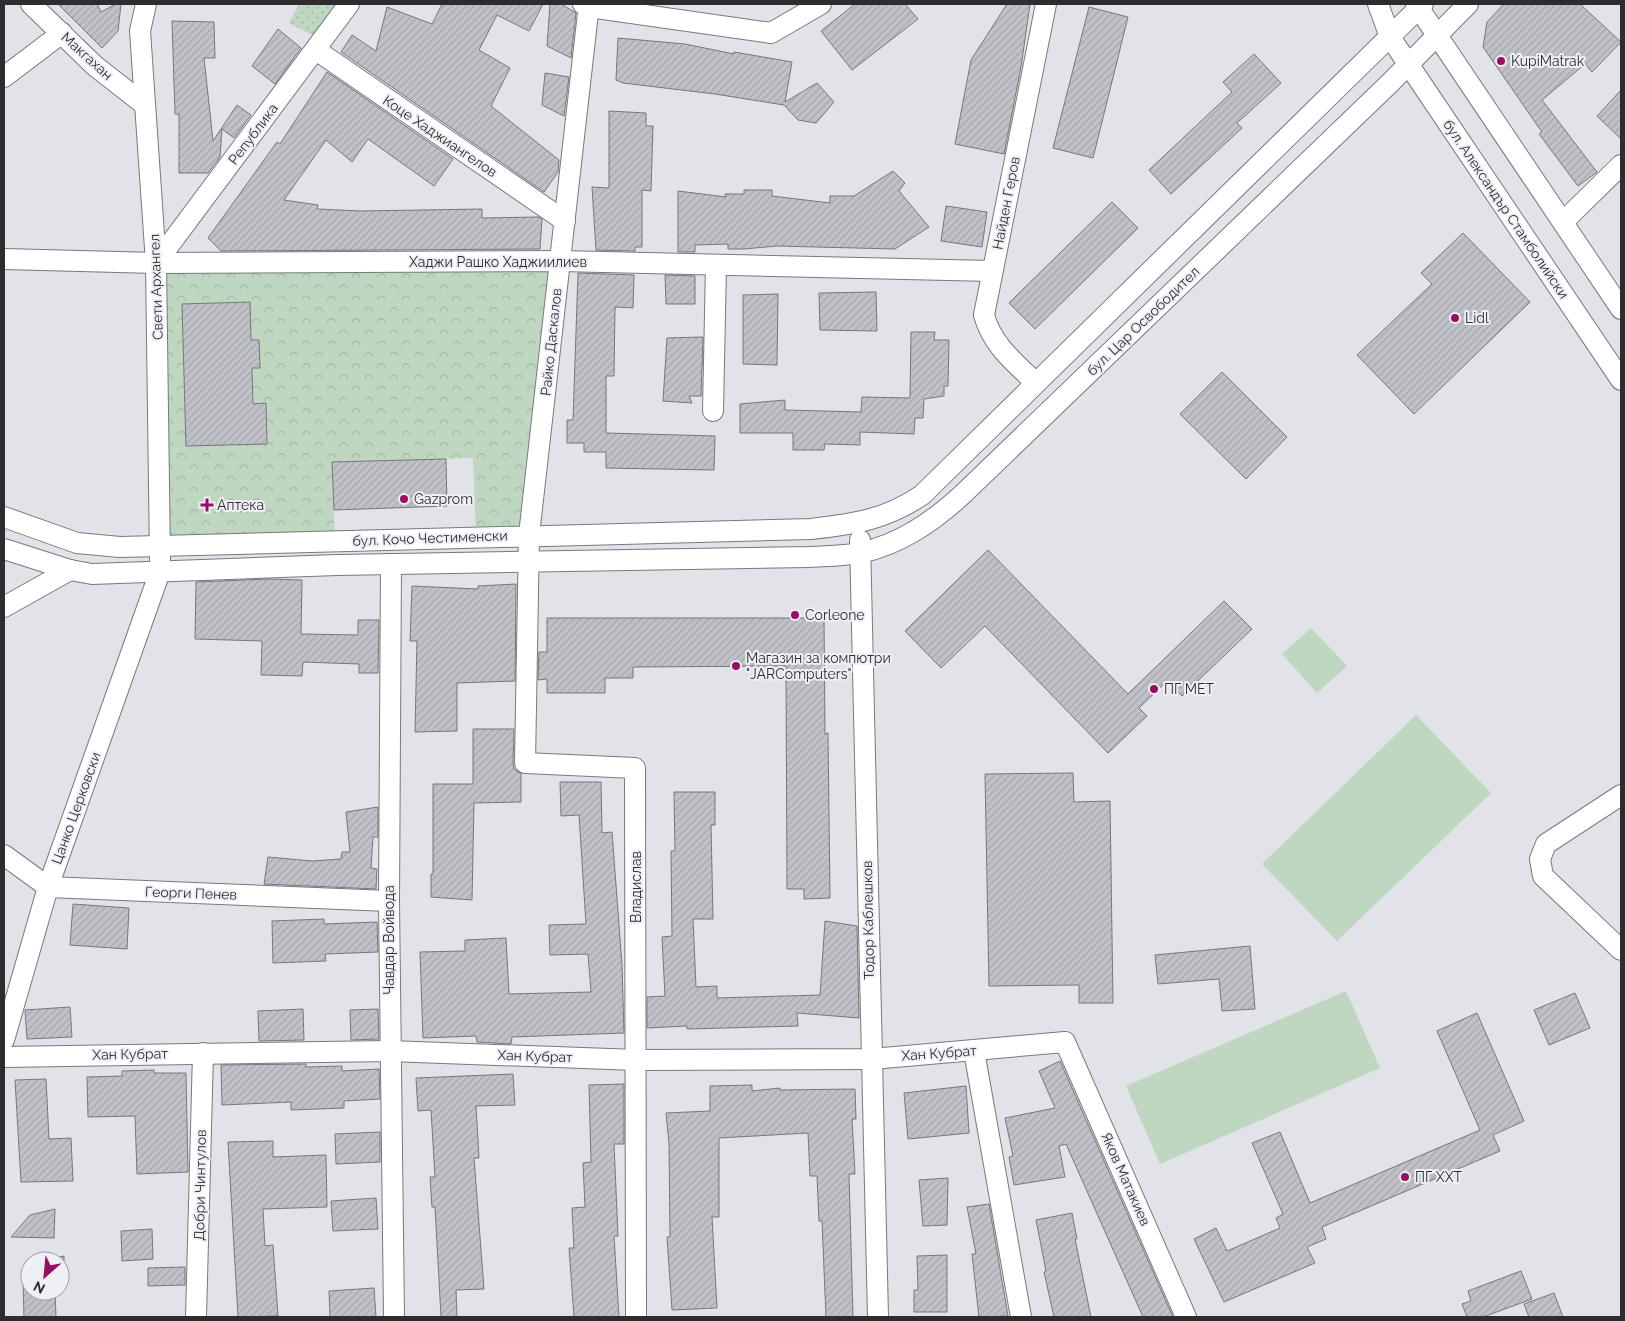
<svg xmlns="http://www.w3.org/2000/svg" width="1625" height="1321" viewBox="0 0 1625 1321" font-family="Raleway,sans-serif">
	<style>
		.grass { fill: url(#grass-dots) }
		.park { fill: url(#park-crowns) }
		.pitch { fill: #bfd6c0 }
		.building { fill: url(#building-hatch); stroke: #75777c }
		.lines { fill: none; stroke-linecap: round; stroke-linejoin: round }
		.minor-casing { stroke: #77797e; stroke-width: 22 }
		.minor { stroke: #fff; stroke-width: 20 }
		.poi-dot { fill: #970f64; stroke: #eef0f6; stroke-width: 2 }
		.labels { text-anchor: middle; stroke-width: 4; stroke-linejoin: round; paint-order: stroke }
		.street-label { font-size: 14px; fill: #2d2d30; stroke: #eef0f6 }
		.poi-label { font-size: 14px; fill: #2d2d30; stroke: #eef0f6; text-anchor: start }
	</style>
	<defs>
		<pattern id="grass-dots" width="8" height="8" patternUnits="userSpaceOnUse" patternTransform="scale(1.25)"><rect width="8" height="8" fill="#bfd6c0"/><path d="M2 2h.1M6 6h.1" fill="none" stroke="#a4b8a5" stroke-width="1.8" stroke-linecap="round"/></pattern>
		<pattern id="park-crowns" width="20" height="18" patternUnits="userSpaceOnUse" patternTransform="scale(1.25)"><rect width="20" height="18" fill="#bfd6c0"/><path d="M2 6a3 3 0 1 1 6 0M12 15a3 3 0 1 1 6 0" fill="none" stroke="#a4b8a5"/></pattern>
		<pattern id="building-hatch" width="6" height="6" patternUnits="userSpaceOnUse" patternTransform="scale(1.25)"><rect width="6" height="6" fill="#c0c2c8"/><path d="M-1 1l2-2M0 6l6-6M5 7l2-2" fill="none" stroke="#a5a7ac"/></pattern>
	</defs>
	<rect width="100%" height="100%" fill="#e1e3e9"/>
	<!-- grass -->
	<path class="grass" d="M299,4H336L316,37L289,23Z"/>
	<!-- park -->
	<path class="park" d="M560,261L529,535L476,536L473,458L332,462L335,541L160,547L156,263Z"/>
	<!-- pitch -->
	<g class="pitch">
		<path d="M1311,628L1347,666L1317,693L1282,654Z"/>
		<path d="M1416,715L1491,793L1337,941L1262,864Z"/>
		<path d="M1346,991L1380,1068L1160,1164L1126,1086Z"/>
	</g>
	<!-- building -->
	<g class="building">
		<path d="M58,4H97L101,12L116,4H121L118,31L102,48Z"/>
		<path d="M442,4H543L529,31L497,15L479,50L510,68L491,106L559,160L558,172L544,192L341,52L352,35L376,51L387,7L432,24Z"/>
		<path d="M550,4H561L576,13L571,58L547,46Z"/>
		<path d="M855,4H905L918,19L852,70L821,31Z"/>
		<path d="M1007,4H1030L1021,67L1004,154L955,144L971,60Z"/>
		<path d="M1504,4H1580L1621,42L1592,72L1585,64L1542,100L1597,172L1578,186L1539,134L1542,132L1483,47L1487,22Z"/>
		<path d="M1089,7L1128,17L1093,158L1053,148Z"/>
		<path d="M172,21L214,22L215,58H204L213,141L237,105L251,115L234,138L222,129L220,157L208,173H179V114H175Z"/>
		<path d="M278,29L301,48L275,84L252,66Z"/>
		<path d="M618,38L685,44L734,54V52L792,62L785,102L817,83L834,102L816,123L798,120L784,105L715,94L623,83L616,80Z"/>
		<path d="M1254,54L1281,83L1237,123L1242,128L1171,194L1149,170L1232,92L1223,82Z"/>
		<path d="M327,72L453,159L434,186L368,139L352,162L326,140L284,200L318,205L317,209L361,211L482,209V218L539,217L542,219L540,249L221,251L208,238L277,142L280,144Z"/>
		<path d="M545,73L569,77L564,116L542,105Z"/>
		<path d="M1621,90V139L1597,116Z"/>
		<path d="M609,111L646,113V126H653L651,191L642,190V247H635V251L596,250L592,187L609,188Z"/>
		<path d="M893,171L905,183L899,191L929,227L895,249L777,246L744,249H728V244L695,245V252H678V191L726,197L725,194H744V190H772V196L830,203V196H854Z"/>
		<path d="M1112,202L1138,228L1035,329L1009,303Z"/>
		<path d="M946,206L987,212L982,247L941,241Z"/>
		<path d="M1463,233L1530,302L1414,414L1357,355L1432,284L1421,273Z"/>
		<path d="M578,273L634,275L633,308L615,307L614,376H606V433L715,436L714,470L606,468V452H584V443H567V420H573Z"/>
		<path d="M665,275L695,276V304H666Z"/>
		<path d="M876,292L877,331L820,330L819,293Z"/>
		<path d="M778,294L777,365L743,364V295Z"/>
		<path d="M250,302L251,340H259L260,368H252L253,404L266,403L267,444L186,446L182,304Z"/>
		<path d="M911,332H935L934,340H949L948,386H944V396L924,399L923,418H915L914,434L860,432V445L825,444L824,450H793V433H740V404L785,400V410L861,412L862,397L910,398Z"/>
		<path d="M703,337L701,396H689L692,403L663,401L667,338Z"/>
		<path d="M1222,372L1287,437L1246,479L1180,414Z"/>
		<path d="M446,459L447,506L334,510L332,462Z"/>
		<path d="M988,550L1128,694L1224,601L1252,629L1182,696L1167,681L1139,708L1147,716L1108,753L985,626L941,668L905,631Z"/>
		<path d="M269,579L302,580L301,634L358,635V620H379L378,673H359V664L303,662L302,676L261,675L262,641L195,639L196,582Z"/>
		<path d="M516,584L515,681L457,683V731L415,732L417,641H410L412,586L478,589V586Z"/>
		<path d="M547,618H824L825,734L828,733L830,898L804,899V889H787L786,666L633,667V678H605V693H547V679L538,680L539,652H547Z"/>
		<path d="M473,729H514L513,763L514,769L521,774V802L474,803L472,900L431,897V874H433V784H473Z"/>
		<path d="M1073,773L1074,802L1110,801L1113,1003H1079V985L989,986L985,774Z"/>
		<path d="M560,782H601L602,833L612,832L622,965L624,1033L512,1037L511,1044L477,1042L476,1036L423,1038L420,952L465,951V940L506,938L509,994L591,992L588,954L550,955L549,925L586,924L579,815L561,816Z"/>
		<path d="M674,792H715V825H711L713,919H693L696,987L717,986V998L820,995L825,921L857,926L859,1018L797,1013L798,1026L687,1029V1026L647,1028V997L665,996L662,937L672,936L671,851H675Z"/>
		<path d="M378,807V837H373L371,868L377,869L376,889L264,884L268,857L312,861L341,859L342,852H350L346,812Z"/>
		<path d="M73,904L129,908L127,949L70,945Z"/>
		<path d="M324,919V924L377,922L378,952L325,954L326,961L273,963L272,921Z"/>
		<path d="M1250,946L1255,1009L1222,1011L1219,979L1158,984L1155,955Z"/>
		<path d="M1575,993L1590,1028L1549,1045L1534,1010Z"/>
		<path d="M70,1007L72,1037L27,1039L25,1010Z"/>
		<path d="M303,1009L304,1040L259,1041L258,1011Z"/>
		<path d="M378,1009L379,1039L351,1040L350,1010Z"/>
		<path d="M1477,1013L1524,1121L1493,1135L1500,1151L1322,1227L1326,1239L1307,1247L1315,1263L1224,1302L1194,1239L1216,1228L1227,1251L1280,1228L1276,1218L1283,1214L1252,1143L1280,1132L1310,1203L1480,1130L1437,1031Z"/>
		<path d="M1060,1061L1173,1317H1143L1066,1144L1059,1146L1065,1177L1014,1185L1009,1157L1013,1156L1005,1118L1055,1108L1039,1071Z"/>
		<path d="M306,1064V1067L342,1066V1071L379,1069L380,1099L344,1101V1108L291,1110V1102L222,1105L221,1065Z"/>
		<path d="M154,1070V1073H186L188,1172L137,1174L135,1116L88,1117L87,1077L122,1076V1071Z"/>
		<path d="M513,1074L515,1105L476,1106L479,1158H474L484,1289L456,1290L457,1317H441L435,1207H432L430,1177H435L431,1110L418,1111L416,1078Z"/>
		<path d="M46,1079L49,1139L71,1138L73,1181L21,1182L15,1080Z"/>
		<path d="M624,1084V1144H614L618,1236H614L619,1317H574L569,1248H574L572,1208L585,1207L583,1163L591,1162L589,1085Z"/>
		<path d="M752,1085V1091L780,1088V1090L855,1089L856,1119H852L855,1174H849L853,1317H826L822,1221H819L817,1176H810L808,1133L719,1138V1217H712L717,1308L672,1310L667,1237H670L669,1143L666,1113L710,1111V1086Z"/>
		<path d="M966,1086L969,1133L908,1139L904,1093Z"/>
		<path d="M380,1132V1162L336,1164L335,1134Z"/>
		<path d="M273,1141V1157L326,1155L327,1207L263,1209L265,1246L273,1245L278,1316L238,1317L228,1142Z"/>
		<path d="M948,1178L947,1225L923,1226L919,1180Z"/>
		<path d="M376,1198L378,1229L333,1231L331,1201Z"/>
		<path d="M989,1204L1008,1316L979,1317L972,1254H976L967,1207Z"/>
		<path d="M55,1209L54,1238L11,1237L30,1215Z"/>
		<path d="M1072,1213L1077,1239H1075L1091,1317H1054L1044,1272L1046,1271L1036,1220Z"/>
		<path d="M152,1229L153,1259L122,1261L121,1231Z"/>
		<path d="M947,1255V1312H914V1290H918L917,1256Z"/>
		<path d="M64,1256V1284H60V1261H43Z"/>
		<path d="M185,1267V1285L148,1286V1268Z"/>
		<path d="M1521,1271L1532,1299L1483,1317H1467L1462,1304L1471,1301L1468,1291Z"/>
		<path d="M30,1273V1291H55L56,1317H24L23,1281Z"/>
		<path d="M374,1288L376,1317H330L329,1291Z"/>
		<path d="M1554,1293L1563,1317H1529L1524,1304Z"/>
	</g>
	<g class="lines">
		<!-- minor casing -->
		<g class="minor-casing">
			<g id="minor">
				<path d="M31,4L95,66L145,105"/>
				<path d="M146,4L140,31L156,263L160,560"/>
				<path d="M583,4L589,7L771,33L821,4"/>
				<path d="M589,4L529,535L525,763L635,768L636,1317"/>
				<path d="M1378,4L1390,37L1621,380"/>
				<path d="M1416,4L1621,309"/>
				<path d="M316,50L565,221"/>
				<path d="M4,77L62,33"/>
				<path d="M1563,222L1621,165"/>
				<path d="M4,259L156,263L560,261L992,271"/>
				<path d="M156,263L349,4"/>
				<path d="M1036,383C1015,363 992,345 984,315L1046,4"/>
				<path d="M713,411L716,265"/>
				<path d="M4,517L77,543L120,547L811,529C854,524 885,520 922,495L1423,4"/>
				<path d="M860,540L878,1317"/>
				<path d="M4,549L70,570L92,574L337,565L809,557C826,556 844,556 860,553C901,544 934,521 964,493L1390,83L1468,4"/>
				<path d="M391,564L389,901L394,1317"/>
				<path d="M4,607L70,570"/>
				<path d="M1621,795L1546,844L1540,859L1543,876L1621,950"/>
				<path d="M4,855L48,887L389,901"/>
				<path d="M4,1040L48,887L157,580"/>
				<path d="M974,1051L1021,1317"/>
				<path d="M4,1057L389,1051L637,1060L872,1059L1065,1042L1186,1317"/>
				<path d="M196,1317L203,1053"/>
			</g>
		</g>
		<!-- minor -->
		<use href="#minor" class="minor"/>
	</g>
	<!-- markers -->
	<g class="poi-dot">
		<circle cx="1501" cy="61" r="5"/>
		<circle cx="1455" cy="318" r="5"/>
		<circle cx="404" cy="499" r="5"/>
		<path d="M204.5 497.5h5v5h5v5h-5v5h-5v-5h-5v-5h5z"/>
		<circle cx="795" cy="615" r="5"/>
		<circle cx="736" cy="666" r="5"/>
		<circle cx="1154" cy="689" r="5"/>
		<circle cx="1405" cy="1177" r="5"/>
	</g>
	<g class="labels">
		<!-- street labels -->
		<g class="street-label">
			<text transform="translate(87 56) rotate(42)" y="5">Макгахан</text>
			<text transform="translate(253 134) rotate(-53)" y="5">Република</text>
			<text transform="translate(440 136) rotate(34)" y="5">Коце Хаджиангелов</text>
			<text transform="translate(1006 203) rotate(-79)" y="5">Найден Геров</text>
			<text transform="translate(1506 209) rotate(56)" y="5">бул. Александър Стамболийски</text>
			<text x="498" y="267">Хаджи Рашко Хаджиилиев</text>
			<text transform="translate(156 287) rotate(-92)" y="5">Свети Архангел</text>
			<text transform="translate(1143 321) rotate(-44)" y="5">бул. Цар Освободител</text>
			<text transform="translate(551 342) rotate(-84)" y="5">Райко Даскалов</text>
			<text transform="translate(430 538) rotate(-2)" y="5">бул. Кочо Честименски</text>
			<text transform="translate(76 808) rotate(-70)" y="5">Цанко Церковски</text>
			<text transform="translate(636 887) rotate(-90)" y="5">Владислав</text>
			<text transform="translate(191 893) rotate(2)" y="5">Георги Пенев</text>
			<text transform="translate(868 920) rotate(-91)" y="5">Тодор Каблешков</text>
			<text transform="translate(389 940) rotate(-90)" y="5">Чавдар Войвода</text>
			<text transform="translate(939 1053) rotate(-4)" y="5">Хан Кубрат</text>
			<text transform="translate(130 1054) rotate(-1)" y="5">Хан Кубрат</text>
			<text transform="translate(535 1056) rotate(2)" y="5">Хан Кубрат</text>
			<text transform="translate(1126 1179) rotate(66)" y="5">Яков Матакиев</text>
			<text transform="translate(200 1185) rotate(-89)" y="5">Добри Чинтулов</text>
		</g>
		<!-- poi labels -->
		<g class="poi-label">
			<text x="1511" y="66">KupiMatrak</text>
			<text x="1465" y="323">Lidl</text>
			<text x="414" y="504">Gazprom</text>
			<text x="217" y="510">Аптека</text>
			<text x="805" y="620">Corleone</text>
			<text x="746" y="663">Магазин за компютри<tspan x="746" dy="16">"JARComputers"</tspan></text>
			<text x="1164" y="694">ПГ МЕТ</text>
			<text x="1415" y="1182">ПГ ХХТ</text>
		</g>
	</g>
	<!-- border -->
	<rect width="1625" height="1321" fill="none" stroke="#2d2d30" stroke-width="10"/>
	<!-- north arrow -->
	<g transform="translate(45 1276) rotate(207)"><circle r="24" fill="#eef0f6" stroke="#a1a2a7"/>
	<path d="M0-4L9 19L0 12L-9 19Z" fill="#970f64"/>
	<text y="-8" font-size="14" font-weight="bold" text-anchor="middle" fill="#2d2d30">N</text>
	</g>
</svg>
